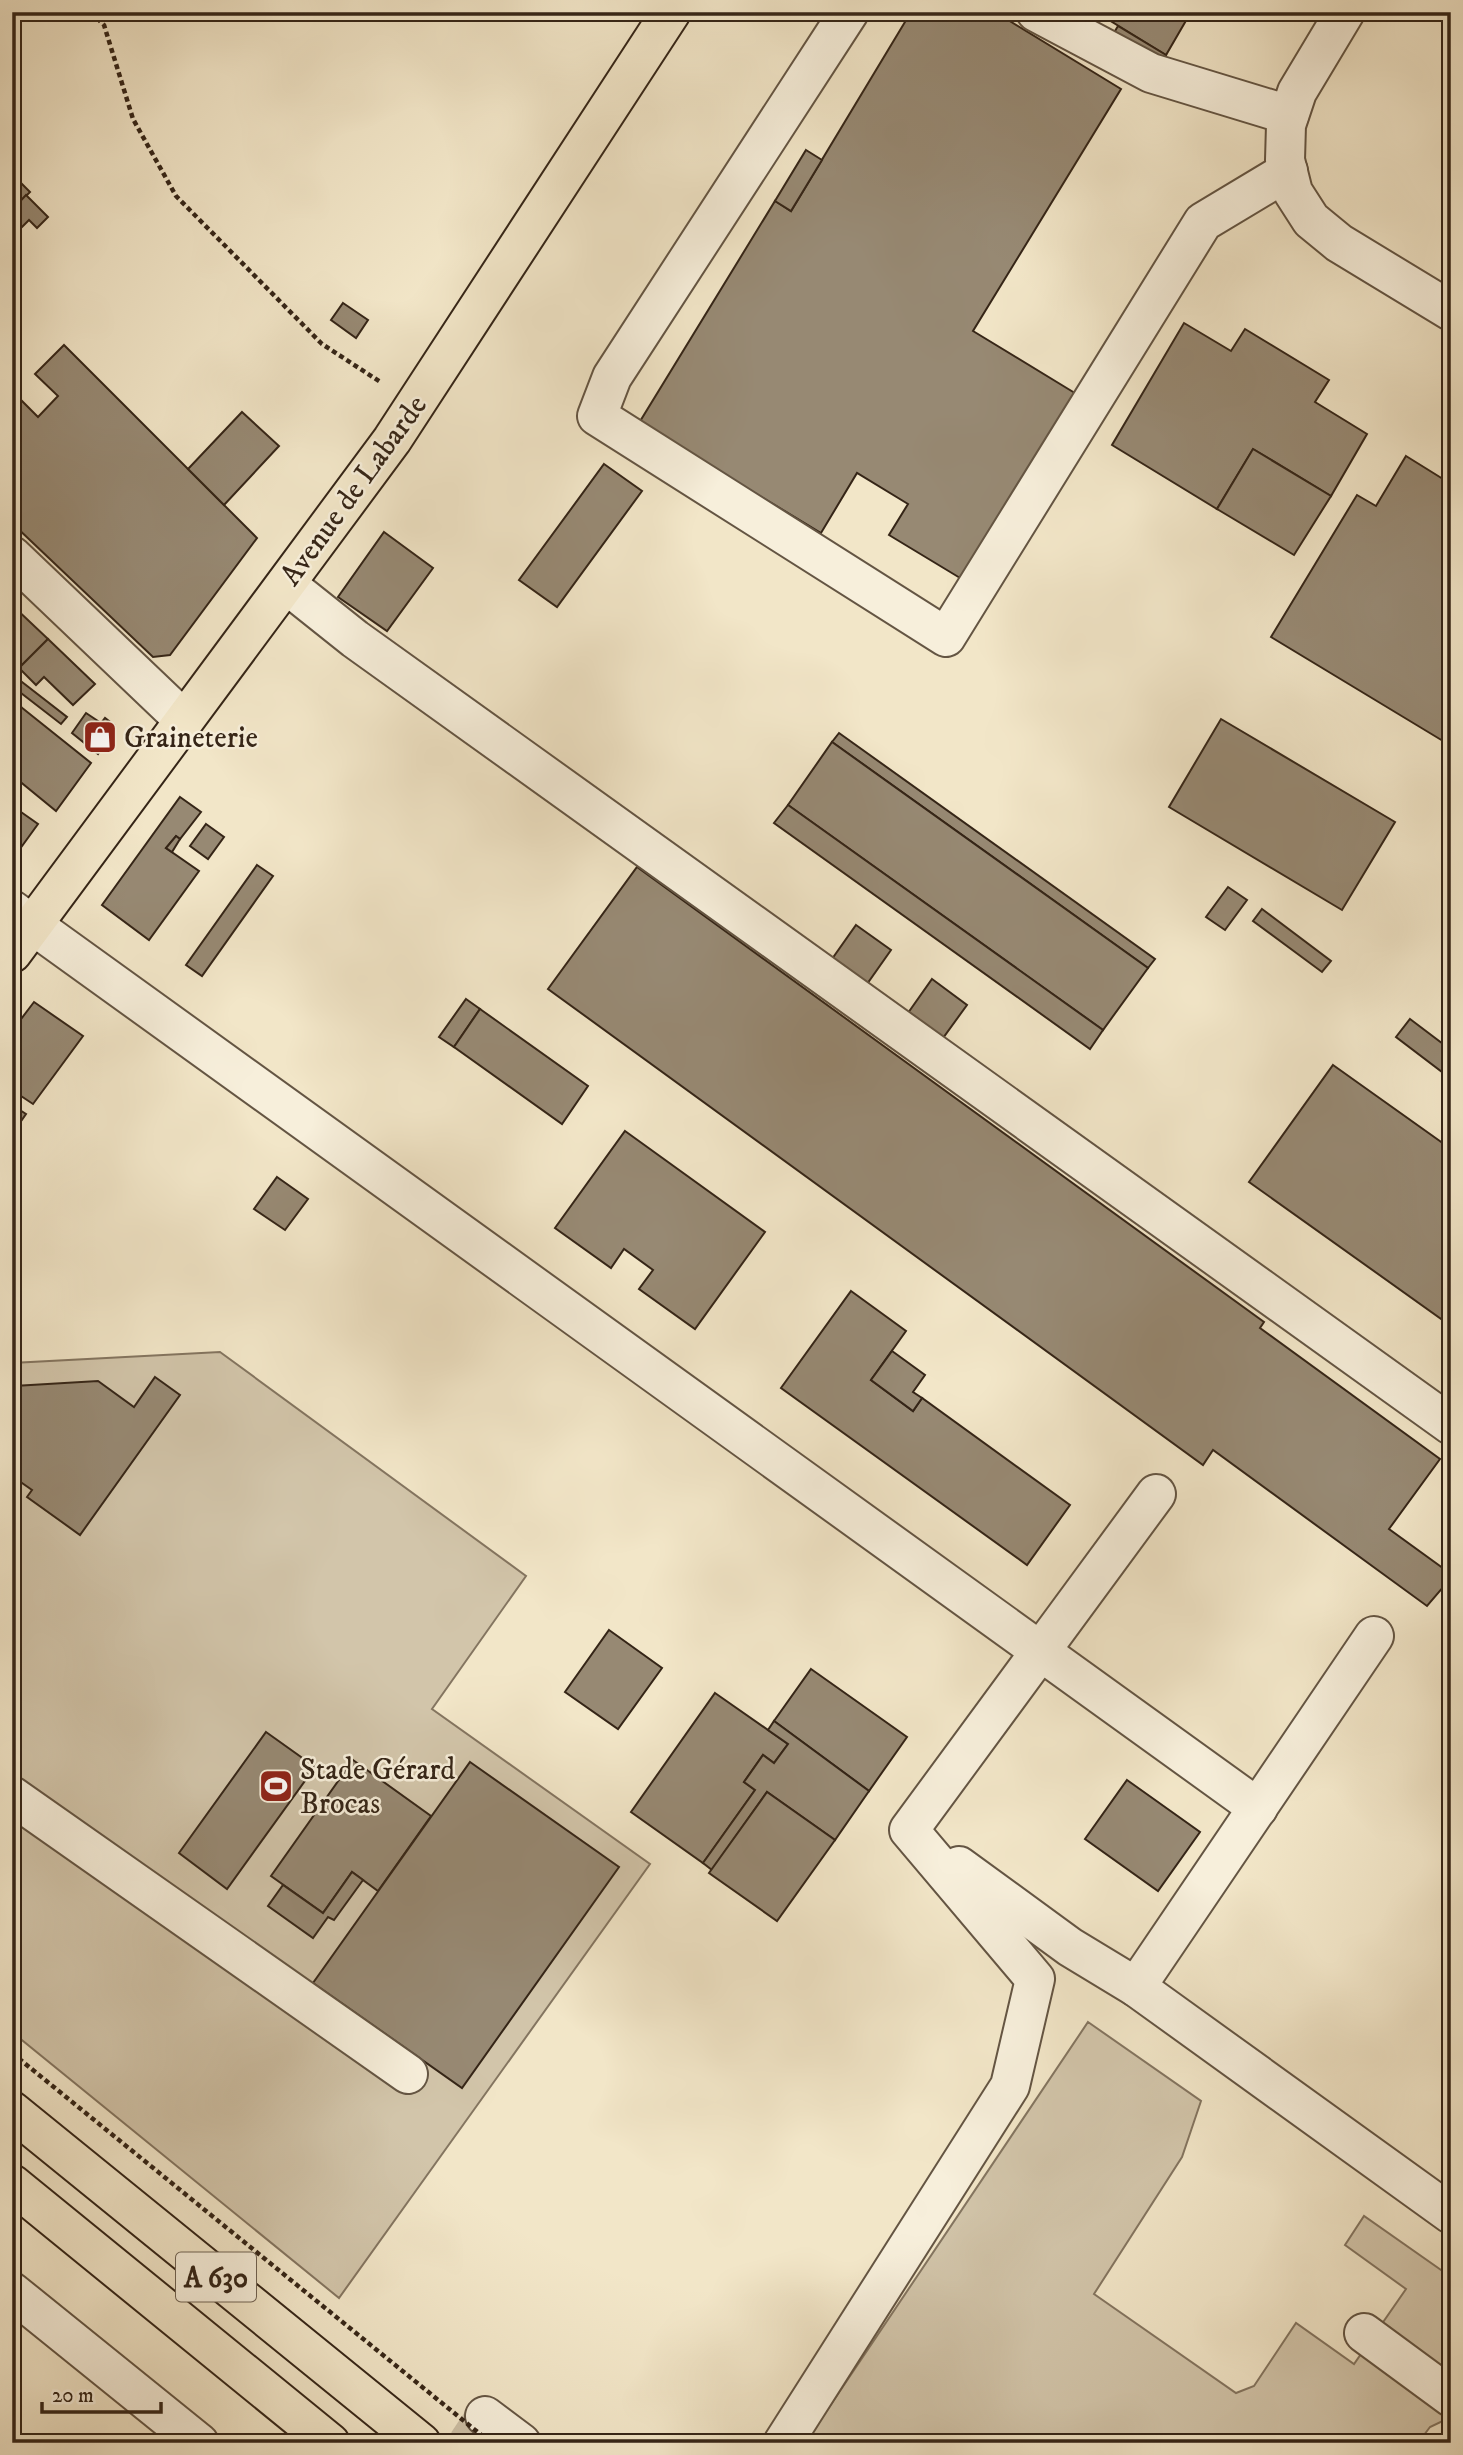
<svg xmlns="http://www.w3.org/2000/svg" width="1463" height="2455" viewBox="0 0 1463 2455" font-family="'IM FELL DW Pica',serif">
	<style>
		.green { fill: #d2c5aa; stroke: #847560; stroke-width: 2 }
		.building { fill: #978973; stroke: #352517; stroke-width: 2 }
		.lines { fill: none; stroke-linecap: round; stroke-linejoin: round }
		.minor-tunnel { stroke: #ccbfa5; stroke-width: 38; stroke-dasharray: 38 19; stroke-linecap: butt }
		.minor-casing { stroke: #645543; stroke-width: 42 }
		.major-casing { stroke: #352517; stroke-width: 42 }
		.highway-casing { stroke: #352517; stroke-width: 42 }
		.path { stroke: #352517; stroke-width: 4.5; stroke-dasharray: 5 3.5; stroke-linecap: butt }
		.minor { stroke: #f7efdb; stroke-width: 38 }
		.major { stroke: #f2e6c8; stroke-width: 38 }
		.highway { stroke: #f2e6c8; stroke-width: 38 }
		.path-bridge { stroke: #352517; stroke-width: 4.5; stroke-dasharray: 5 3.5; stroke-linecap: butt }
		.labels { text-anchor: middle; stroke-width: 5; stroke-linejoin: round; paint-order: stroke }
		.shield { fill: #f7efdb; stroke: #6f6252; stroke-width: 2 }
		.shield-label { font-size: 28px; font-weight: bold; fill: #352517 }
		.street-label { font-size: 30px; fill: #352517; stroke: #f7efdb }
		.poi-label { font-size: 30px; fill: #352517; stroke: #f7efdb; text-anchor: start }
	</style>
	<rect width="100%" height="100%" fill="#f2e6c8"/>
	<filter id="stains"><feTurbulence type="fractalNoise" baseFrequency=".00286" numOctaves="4"/><feColorMatrix values="0 0 0 0 .2 0 0 0 0 .09 0 0 0 0 .02 0 0 0 .5 -.17"/></filter>
	<radialGradient id="worn" r=".72"><stop offset=".6" stop-color="#630" stop-opacity="0"/><stop offset="1" stop-color="#630" stop-opacity=".3"/></radialGradient>
	<!-- green -->
	<g class="green">
		<path d="M220,1352L526,1576L432,1709L650,1864L339,2298L12,2032V1363Z"/>
		<path d="M1088,2022L1201,2101L1182,2157L1094,2294L1236,2393L1254,2386L1296,2323L1354,2364L1406,2289L1345,2245L1364,2216L1451,2277V2417L1430,2427L1418,2443H805Z"/>
	</g>
	<!-- building -->
	<g class="building">
		<path d="M911,12H995L1121,89L973,331L1083,398L970,584L889,535L908,504L857,473L821,533L639,423L775,201L791,211Z"/>
		<path d="M1096,12H1191L1166,55Z"/>
		<path d="M1118,26L1166,55L1160,64L1112,36Z"/>
		<path d="M806,150L822,160L791,211L775,201Z"/>
		<path d="M19,181L30,192L12,210V188Z"/>
		<path d="M26,195L48,217L37,228L29,220L13,236L12,210Z"/>
		<path d="M343,303L368,320L356,338L331,320Z"/>
		<path d="M1184,323L1231,351L1245,329L1329,380L1315,402L1367,434L1331,496L1253,449L1217,509L1112,445Z"/>
		<path d="M64,345L257,538L170,655L153,657L12,523V397L15,394L38,417L58,396L35,374Z"/>
		<path d="M242,412L279,446L224,505L188,469Z"/>
		<path d="M1253,449L1331,496L1294,555L1217,509Z"/>
		<path d="M1406,456L1451,484V728L1443,741L1271,637L1357,495L1376,506Z"/>
		<path d="M604,464L642,491L557,607L519,580Z"/>
		<path d="M384,532L433,568L387,631L338,597Z"/>
		<path d="M12,605L48,639L20,667L12,661Z"/>
		<path d="M48,639L95,684L73,705L44,677L36,685L19,668Z"/>
		<path d="M13,675L67,717L61,724L12,686Z"/>
		<path d="M12,700L21,707L12,720Z"/>
		<path d="M21,707L91,763L56,811L12,775V720Z"/>
		<path d="M86,713L101,723L105,718L114,725L110,730L113,732L98,754L72,733Z"/>
		<path d="M1221,719L1395,822L1342,910L1169,807Z"/>
		<path d="M839,733L1155,959L1148,968L832,742Z"/>
		<path d="M832,742L1148,968L1103,1030L788,805Z"/>
		<path d="M180,797L201,812L180,839L176,836L166,848L199,871L149,940L102,905Z"/>
		<path d="M788,805L1103,1030L1090,1049L774,823Z"/>
		<path d="M21,812L38,824L17,853L12,850V824Z"/>
		<path d="M206,824L224,837L208,859L190,846Z"/>
		<path d="M176,836L180,839L172,852L166,848Z"/>
		<path d="M257,865L273,876L202,976L186,965Z"/>
		<path d="M637,867L1264,1322L1260,1328L1440,1459L1389,1529L1451,1574V1578L1427,1606L1213,1450L1203,1465L548,989Z"/>
		<path d="M1228,887L1247,900L1225,930L1206,917Z"/>
		<path d="M1262,909L1331,961L1322,972L1253,921Z"/>
		<path d="M856,925L891,950L867,984L832,959Z"/>
		<path d="M932,979L967,1005L943,1038L908,1013Z"/>
		<path d="M466,999L480,1009L454,1047L439,1037Z"/>
		<path d="M34,1002L83,1036L33,1104L12,1090V1031Z"/>
		<path d="M480,1009L588,1086L562,1124L454,1047Z"/>
		<path d="M1410,1019L1451,1050V1068L1446,1075L1396,1037Z"/>
		<path d="M1333,1065L1451,1149V1326L1249,1182Z"/>
		<path d="M12,1105L26,1114L12,1134Z"/>
		<path d="M625,1131L765,1232L695,1329L639,1289L653,1270L624,1249L611,1268L555,1228Z"/>
		<path d="M277,1177L308,1199L285,1230L254,1209Z"/>
		<path d="M851,1291L906,1331L871,1380L913,1411L922,1398L1070,1505L1027,1565L781,1388Z"/>
		<path d="M892,1351L925,1375L913,1392L922,1398L913,1411L871,1380Z"/>
		<path d="M155,1377L180,1395L80,1535L27,1497L32,1490L12,1476V1389L14,1386L98,1381L134,1407Z"/>
		<path d="M609,1630L662,1668L618,1729L565,1692Z"/>
		<path d="M811,1669L907,1737L869,1791L774,1721Z"/>
		<path d="M715,1693L788,1744L774,1763L763,1755L744,1782L755,1790L703,1863L631,1812Z"/>
		<path d="M774,1721L869,1791L835,1840L767,1792L712,1870L703,1863L755,1790L744,1782L763,1755L774,1763L788,1744L768,1730Z"/>
		<path d="M266,1732L315,1767L227,1889L179,1853Z"/>
		<path d="M353,1760L431,1816L378,1891L352,1872L323,1913L271,1876Z"/>
		<path d="M470,1762L619,1867L462,2088L313,1983Z"/>
		<path d="M1127,1780L1200,1832L1158,1891L1085,1839Z"/>
		<path d="M767,1792L835,1840L777,1921L709,1873Z"/>
		<path d="M352,1872L363,1880L334,1920L328,1917L313,1938L268,1906L283,1885L323,1913Z"/>
	</g>
	<g class="lines">
		<!-- minor-tunnel -->
		<path class="minor-tunnel" d="M467,2443L485,2416"/>
		<!-- minor casing -->
		<g class="minor-casing">
			<g id="minor">
				<path d="M849,12L612,377L597,416L946,637L1203,222L1288,171"/>
				<path d="M1036,12L1151,73L1289,115"/>
				<path d="M1345,12L1297,92L1286,125L1285,160L1293,192L1311,220L1339,243L1451,311"/>
				<path d="M12,556L184,720"/>
				<path d="M286,584L355,639L1451,1425"/>
				<path d="M12,910L1258,1808"/>
				<path d="M12,1796L408,2074"/>
				<path d="M959,1866L1070,1947L1136,1987L1451,2214"/>
				<path d="M1136,1987L1374,1636"/>
				<path d="M12,2292L199,2443"/>
				<path d="M1364,2333L1451,2397"/>
				<path d="M485,2416L521,2443"/>
				<path d="M783,2443L1010,2086L1035,1979L909,1830L1156,1494"/>
			</g>
		</g>
		<!-- major casing -->
		<g class="major-casing">
			<path id="major" d="M12,953L392,440L671,12"/>
		</g>
		<!-- highway casing -->
		<g class="highway-casing">
			<g id="highway">
				<path d="M12,2111L421,2443"/>
				<path d="M12,2184L330,2443"/>
			</g>
		</g>
		<!-- path -->
		<path class="path" d="M91,12L104,25L133,119L176,196L322,344L382,383"/>
		<!-- minor -->
		<use href="#minor" class="minor"/>
		<!-- major -->
		<use href="#major" class="major"/>
		<!-- highway -->
		<use href="#highway" class="highway"/>
		<!-- path-bridge -->
		<path class="path-bridge" d="M12,2053L491,2443"/>
	</g>
	<!-- icons -->
	<defs>
		<g id="shop-square" transform="scale(1.75)"><rect x="-9" y="-9" width="18" height="18" rx="4" fill="#8f2418" stroke="#f7efdb"/><path d="M-5-2.5h2.3a2.7 3.5 0 0 1 5.4 0H5L5.5 6h-11ZM-1.5-2.5h3a1.5 2.3 0 0 0-3 0Z" fill="#fff"/></g>
		<g id="stadium-square" transform="scale(1.75)"><rect x="-9" y="-9" width="18" height="18" rx="4" fill="#8f2418" stroke="#f7efdb"/><path d="M0-5a6.5 5 0 1 0 0 10a6.5 5 0 1 0 0-10ZM-3.5-1.8h7v3.6h-7Z" fill="#fff"/></g>
	</defs>
	<g fill-rule="evenodd">
		<use href="#shop-square" x="100" y="737"/>
		<use href="#stadium-square" x="276" y="1786"/>
	</g>
	<g class="labels">
		<!-- shield labels -->
		<rect class="shield" x="176" y="2252.5" width="80" height="49" rx="5"/>
		<g class="shield-label">
			<text x="216" y="2287">A 630</text>
		</g>
		<!-- street labels -->
		<g class="street-label">
			<text transform="translate(353 490) rotate(-54)" y="10">Avenue de Labarde</text>
		</g>
		<!-- poi labels -->
		<g class="poi-label">
			<text x="124" y="747">Graineterie</text>
			<text x="300" y="1779">Stade Gérard<tspan x="300" dy="34">Brocas</tspan></text>
		</g>
	</g>
	<!-- margin -->
	<rect width="1463" height="2455" fill="none" stroke="#f2e6c8" stroke-width="42"/>
	<rect x="14" y="14" width="1435" height="2427" fill="none" stroke="#352517" stroke-width="3.5"/>
	<rect x="21" y="21" width="1421" height="2413" fill="none" stroke="#352517" stroke-width="2"/>
	<!-- scale -->
	<path d="M42 2402v10h119v-10" fill="none" stroke="#352517" stroke-width="3.5"/>
	<text x="52" y="2402" font-size="21" fill="#352517" stroke="#f7efdb" stroke-width="5" paint-order="stroke">20 m</text>
	<rect width="100%" height="100%" filter="url(#stains)"/>
	<rect width="100%" height="100%" fill="url(#worn)"/>
</svg>
